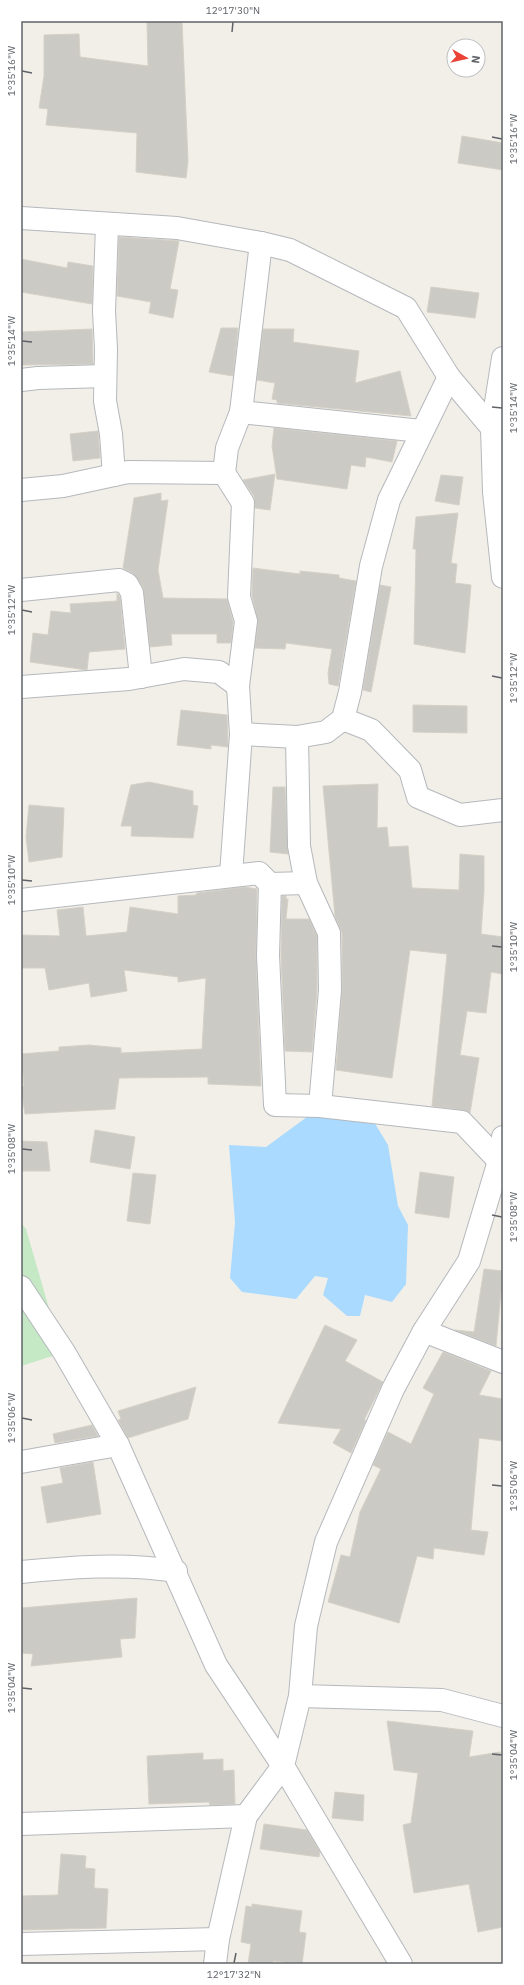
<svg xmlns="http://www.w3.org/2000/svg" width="524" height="1985" viewBox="0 0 524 1985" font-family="'IBM Plex Sans',sans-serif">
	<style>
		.green { fill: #c5e8c5 }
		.water { fill: #aadaff }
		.building { fill: #cccac5; stroke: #d6d1c6 }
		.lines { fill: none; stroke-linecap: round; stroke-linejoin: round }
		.minor-casing { stroke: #b5b8bc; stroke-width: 24 }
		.minor { stroke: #fff; stroke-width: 22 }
		.ticks { fill: none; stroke: #5f6368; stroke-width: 1.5 }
		.neatline { fill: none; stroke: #5f6368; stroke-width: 1.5 }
		.ticks-label { font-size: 10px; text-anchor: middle; fill: #5f6368 }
	</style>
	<rect width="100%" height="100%" fill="#f1efe8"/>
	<!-- green -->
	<path class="green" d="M21,1223L26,1229L62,1353L21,1366Z"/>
	<!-- water -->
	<path class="water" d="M311,1114L371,1117L388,1145L398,1206L408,1225L406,1284L392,1302L365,1295L360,1316H347L323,1295L328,1278L315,1276L296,1299L242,1292L230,1278L235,1222L229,1145L266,1147Z"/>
	<!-- building -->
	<g class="building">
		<path d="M147,21H182L188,161L186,178L136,172L137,133L46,125L48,109L39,108L44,76V35L79,34L80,57L148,66Z"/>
		<path d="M462,136L503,143V170L458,163Z"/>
		<path d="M119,237L179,241L170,289L178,290L173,318L149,313L151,302L117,296Z"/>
		<path d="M21,259L67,268L68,262L93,266L92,304L21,292Z"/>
		<path d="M431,287L479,293L475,318L427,312Z"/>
		<path d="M221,328H238L233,376L209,372Z"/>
		<path d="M92,329L93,364L21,365V332Z"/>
		<path d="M263,329H294L293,342L359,351L355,383L400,371L411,416L277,403V400L272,399L275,383L257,380Z"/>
		<path d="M274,428L397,441L392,462L366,457L365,467L351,465L347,489L277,479L272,446Z"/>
		<path d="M98,431L100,458L73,461L70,434Z"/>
		<path d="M275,474L270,510L255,508L254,496L243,480Z"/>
		<path d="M441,475L463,477L459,505L435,501Z"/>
		<path d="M161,493V501L168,500L158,570L163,598L227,599L233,622L231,643H217V634H171L172,645L150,647L143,587L133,573L123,568L134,498Z"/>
		<path d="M458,513L451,563L457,564L455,583L471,585L465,653L414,644L416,549H413L416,517Z"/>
		<path d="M253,568L300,574V571L339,575V578L356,581L338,686L329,684L328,673L332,649L286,643L285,649L255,648L258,622L252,595Z"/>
		<path d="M380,585L391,587L371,692L363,690Z"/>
		<path d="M117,593L120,597L125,649L89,652L87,670L30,662L33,633L48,635L51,611L71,613L70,604L117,601Z"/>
		<path d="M413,705L467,706V733L413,732Z"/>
		<path d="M181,710L227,715L228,747L211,745V749L177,745Z"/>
		<path d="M149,782L193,791V805L198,806L193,838L131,836L132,826H121L131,785Z"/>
		<path d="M378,784L377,828L387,827L389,847L408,846L412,888L459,890L460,854L484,856V891L481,934L503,937V974L491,972L486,1013L467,1011L460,1055L479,1058L470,1113L463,1110L432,1106L447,954L410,950L392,1078L336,1070L342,991V933L335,916L323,786Z"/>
		<path d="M273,787H285L288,854L270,852Z"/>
		<path d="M29,805L64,808L62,857L29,862L26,837Z"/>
		<path d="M245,887L257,889L256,956L261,1086L208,1084V1077L119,1078L115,1109L25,1114L21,1087L24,1086L21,1054L59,1051V1047L89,1045L121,1048V1053L202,1049L206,978L178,982V977L124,970L127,991L91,997L89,983L49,990L45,968H21V935L60,936L57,910L83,907L86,936L127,932L130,907L178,914V896L196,895L197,893Z"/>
		<path d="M282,896H286V899H288L286,919H309L317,936V990L312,1052L285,1051L281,955Z"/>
		<path d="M95,1130L135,1137L130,1169L90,1162Z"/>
		<path d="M21,1141L47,1142L50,1171H21Z"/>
		<path d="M420,1172L454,1177L449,1218L415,1213Z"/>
		<path d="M133,1173L156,1175L150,1224L127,1221Z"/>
		<path d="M484,1269L503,1271L496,1346L455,1330L474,1332Z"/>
		<path d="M325,1325L357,1340L345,1361L383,1382L364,1420H366L351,1453L333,1443L341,1429L278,1423Z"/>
		<path d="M443,1352L491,1371L479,1395L503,1399V1441L479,1438L471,1530L488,1532L484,1555L434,1548L433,1559L417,1556L399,1623L328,1602L341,1555L350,1557L360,1512L381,1469L373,1465L388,1432L411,1444L434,1394L423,1388Z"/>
		<path d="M196,1387L188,1419L128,1438L118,1420L121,1419L118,1411Z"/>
		<path d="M92,1425L98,1436L55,1443L53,1434Z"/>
		<path d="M93,1462L101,1514L47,1523L41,1487L63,1483L60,1468Z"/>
		<path d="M137,1598L135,1638L120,1639L122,1657L31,1666L33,1654L21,1653V1608Z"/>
		<path d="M387,1721L473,1731L469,1757L500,1752L503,1774V1927L478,1932L469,1884L414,1893L403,1825L411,1823L418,1773L394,1770Z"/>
		<path d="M203,1753V1760L223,1759V1771L234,1770L235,1804L210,1805L209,1802L149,1804L147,1756Z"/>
		<path d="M335,1792L364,1795L363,1821L332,1818Z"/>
		<path d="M264,1824L307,1830L320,1852L319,1857L260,1849Z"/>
		<path d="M61,1854L86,1856L85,1868L95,1869L94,1888L108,1889L106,1928L21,1930V1896L58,1895Z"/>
		<path d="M252,1904L302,1911L299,1932L306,1933L302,1964L273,1961V1964H248L251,1944L241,1942L246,1906L252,1907Z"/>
	</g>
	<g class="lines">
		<!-- minor casing -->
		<g class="minor-casing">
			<g id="minor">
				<path d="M21,218L177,228L261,243L290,250L406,308L449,377L492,428"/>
				<path d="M107,225L104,311L106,349L105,401L111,434L114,475"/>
				<path d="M503,358L492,428L494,492L503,577"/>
				<path d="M21,380L38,378L105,376"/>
				<path d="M241,412L421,431"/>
				<path d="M21,490L63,486L128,472L224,473"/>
				<path d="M21,590L119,580L127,584L132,593L141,677"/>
				<path d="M21,687L129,679L184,669L219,672L238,686"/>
				<path d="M343,719L371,730L410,770L418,797L460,815L503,810"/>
				<path d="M241,734L297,737L326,732L343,719L350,692L371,566L389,500L449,377"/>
				<path d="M297,737L299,846L306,883L329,933L330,990L320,1106"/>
				<path d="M231,875L241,734L238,686L246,621L239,597L243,503L224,473L227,448L241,412L261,243"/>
				<path d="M270,884L306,883"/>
				<path d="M21,900L259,873L270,884L268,955L275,1105L320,1106L462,1122L499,1161H503"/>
				<path d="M21,1287L64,1352L118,1445L216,1665L283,1766L401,1964"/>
				<path d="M424,1331L503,1362"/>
				<path d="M21,1462L118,1445"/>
				<path d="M21,1572C73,1567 124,1563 176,1571"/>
				<path d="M300,1696L442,1700L503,1716"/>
				<path d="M21,1824L246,1816"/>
				<path d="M21,1944L218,1939"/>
				<path d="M215,1964L218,1939L246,1816L283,1766L300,1696L306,1626L326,1542L393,1389L424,1331L469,1261L499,1161L503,1137"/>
			</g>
		</g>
		<!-- minor -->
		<use href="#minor" class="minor"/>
	</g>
	<!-- ticks -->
	<path class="ticks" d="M232,32L233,22M22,71L32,73M492,137L502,139M22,341L32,342M492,407L502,408M22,610L32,612M492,676L502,678M22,880L32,881M492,946L502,947M22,1149L32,1150M492,1215L502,1217M22,1418L32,1420M492,1485L502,1486M22,1688L32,1689M492,1754L502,1755M234,1963L236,1953"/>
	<!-- border -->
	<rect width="524" height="1985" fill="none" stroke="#ffffff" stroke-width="44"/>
	<!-- north arrow -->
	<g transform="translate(466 58) rotate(98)"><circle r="19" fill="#ffffff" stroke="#bfc1c3"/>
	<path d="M0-3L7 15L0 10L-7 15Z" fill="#ea4335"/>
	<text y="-6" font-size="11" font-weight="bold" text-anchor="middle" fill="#5f6368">N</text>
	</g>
	<rect x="22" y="22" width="480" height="1941" class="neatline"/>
	<g class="ticks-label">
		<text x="233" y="14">12°17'30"N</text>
		<text transform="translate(11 71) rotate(-90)" y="4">1°35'16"W</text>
		<text transform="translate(513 139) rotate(-90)" y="4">1°35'16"W</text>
		<text transform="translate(11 341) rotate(-90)" y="4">1°35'14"W</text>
		<text transform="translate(513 408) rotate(-90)" y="4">1°35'14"W</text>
		<text transform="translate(11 610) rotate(-90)" y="4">1°35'12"W</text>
		<text transform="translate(513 678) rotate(-90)" y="4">1°35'12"W</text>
		<text transform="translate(11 880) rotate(-90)" y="4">1°35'10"W</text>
		<text transform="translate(513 947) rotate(-90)" y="4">1°35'10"W</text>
		<text transform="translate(11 1149) rotate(-90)" y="4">1°35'08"W</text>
		<text transform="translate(513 1217) rotate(-90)" y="4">1°35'08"W</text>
		<text transform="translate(11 1418) rotate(-90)" y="4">1°35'06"W</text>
		<text transform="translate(513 1486) rotate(-90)" y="4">1°35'06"W</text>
		<text transform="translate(11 1688) rotate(-90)" y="4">1°35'04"W</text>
		<text transform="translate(513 1755) rotate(-90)" y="4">1°35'04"W</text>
		<text x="234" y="1978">12°17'32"N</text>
	</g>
</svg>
